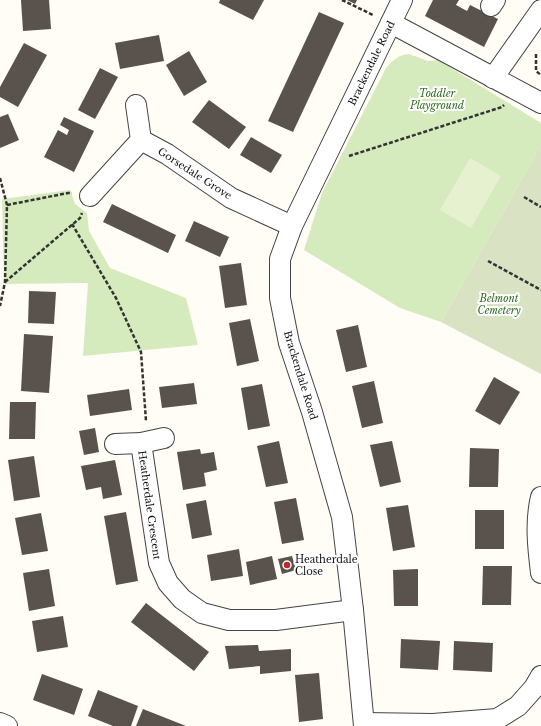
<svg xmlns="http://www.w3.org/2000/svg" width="541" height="726" viewBox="0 0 541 726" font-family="'Libre Baskerville',serif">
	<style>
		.green { fill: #d5ebbd }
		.cemetery { fill: #d9e3c4 }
		.pitch { fill: #e6f2cf }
		.building { fill: #5a524d }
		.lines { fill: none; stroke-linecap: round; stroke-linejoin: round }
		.minor-casing { stroke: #444; stroke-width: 22 }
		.path { stroke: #333; stroke-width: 2.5; stroke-dasharray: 4 2; stroke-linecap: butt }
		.minor { stroke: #fff; stroke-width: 20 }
		.poi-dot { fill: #c4262e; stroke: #fff; stroke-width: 1.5 }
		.labels { text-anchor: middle; stroke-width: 4; stroke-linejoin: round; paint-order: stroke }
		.street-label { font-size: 10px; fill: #111; stroke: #fff }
		.park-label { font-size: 10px; font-style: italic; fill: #2f6b1f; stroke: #fff }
		.poi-label { font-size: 10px; fill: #111; stroke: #fff; text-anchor: start }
	</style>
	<rect width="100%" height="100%" fill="#fffdf5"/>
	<!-- green -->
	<g class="green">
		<path d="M409,54L428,61L438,60L541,123V145L441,322L400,308L304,250L322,193L386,68C393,60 398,55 409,54Z"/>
		<path d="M70,190L75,204L87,213L89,231L110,268L186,298L198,345L83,356L88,283L4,284L2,199Z"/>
	</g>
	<!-- cemetery -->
	<path class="cemetery" d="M541,145V374L441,322Z"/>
	<!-- pitch -->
	<path class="pitch" d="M470,158L501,176L471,228L440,210Z"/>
	<!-- building -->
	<g class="building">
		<path d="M21,0H49L51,29L23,31Z"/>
		<path d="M220,0H264L253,20L219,3Z"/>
		<path d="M347,0H357L355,4Z"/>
		<path d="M433,0H459L456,5L467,11L470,5L498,19L484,47L425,16Z"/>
		<path d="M319,12L344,23L293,132L268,121Z"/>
		<path d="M159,35L164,61L120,69L115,43Z"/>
		<path d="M24,43L47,55L18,107L0,97V87Z"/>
		<path d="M189,51L207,82L184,96L166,65Z"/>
		<path d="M100,68L118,77L95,119L78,110Z"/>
		<path d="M209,100L246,127L229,149L192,122Z"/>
		<path d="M8,114L19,140L0,148V117Z"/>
		<path d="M64,117L94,131L74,172L44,157L58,130L67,135L69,130L60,125Z"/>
		<path d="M251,137L282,155L271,173L240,155Z"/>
		<path d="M112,204L176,235L168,253L103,222Z"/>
		<path d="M194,221L229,237L220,257L185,241Z"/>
		<path d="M241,263L247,305L225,308L219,266Z"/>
		<path d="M29,291L56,292L54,324L28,323Z"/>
		<path d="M250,319L259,361L237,366L229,323Z"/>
		<path d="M358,325L367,367L346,372L336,330Z"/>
		<path d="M24,334L53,336L49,393L21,391Z"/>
		<path d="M494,377L520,392L500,425L475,411Z"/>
		<path d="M374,381L383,423L362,428L352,386Z"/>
		<path d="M194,383L197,404L162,408L159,387Z"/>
		<path d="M262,384L270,426L248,430L241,388Z"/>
		<path d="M129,389L132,410L90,416L87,395Z"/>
		<path d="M10,402H36L35,439H9Z"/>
		<path d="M95,428L99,452L84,455L79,431Z"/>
		<path d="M279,441L288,483L266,487L257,446Z"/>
		<path d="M392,441L401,482L380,487L370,445Z"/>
		<path d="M470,448L499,449L498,487H469Z"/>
		<path d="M200,449L201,454L214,452L217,470L204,473L206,486L183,490L177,452Z"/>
		<path d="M34,456L40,497L14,501L8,460Z"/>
		<path d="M115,460L122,495L103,499L101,487L86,490L81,466Z"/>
		<path d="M296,498L304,540L282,544L274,502Z"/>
		<path d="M206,500L212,535L192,539L186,504Z"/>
		<path d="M408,505L415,547L393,551L386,508Z"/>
		<rect x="475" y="510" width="29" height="39"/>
		<path d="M126,512L138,581L116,585L104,516Z"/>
		<path d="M41,513L48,551L22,555L15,518Z"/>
		<path d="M239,549L243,576L211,581L207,555Z"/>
		<path d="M272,556L277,579L250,585L246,562Z"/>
		<path d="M292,556L296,570L282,574L278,559Z"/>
		<path d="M483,566H512L511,605H482Z"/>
		<path d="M49,569L55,606L29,611L23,573Z"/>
		<path d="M418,569V606H394L393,570Z"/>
		<path d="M146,603L209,652L194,671L131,622Z"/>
		<path d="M63,616L68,647L37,652L32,621Z"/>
		<path d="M401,639L440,641L438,670L400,668Z"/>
		<path d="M454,641L493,643L492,672L453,670Z"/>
		<path d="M258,645L259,651L291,649V671L260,674V666L229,669L225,646Z"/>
		<path d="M319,673L323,719L299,722L295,675Z"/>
		<path d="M42,674L83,689L74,715L33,700Z"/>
		<path d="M98,690L138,706L131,726H113L88,716Z"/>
		<path d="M143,709L186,726H136Z"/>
	</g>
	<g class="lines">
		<!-- minor casing -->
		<g class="minor-casing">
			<g id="minor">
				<path d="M491,6L495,0"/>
				<path d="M391,23L541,103"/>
				<path d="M493,78L541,10"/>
				<path d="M141,140L167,154L231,198L292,226"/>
				<path d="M90,196L141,140L136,105"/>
				<path d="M141,443L159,563L168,583L182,599L202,613L229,620H276L353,610"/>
				<path d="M115,444L141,443L164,438"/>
				<path d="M541,497C535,522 538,548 541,573"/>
				<path d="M0,723L7,726"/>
				<path d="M364,723L433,724L497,719L518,706L534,688L541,676"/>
				<path d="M364,726L353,610L342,517L312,412L289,343L280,298V259L292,226L402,0"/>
			</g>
		</g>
		<!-- path -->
		<g class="path">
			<path d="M342,0L373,15"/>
			<path d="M536,54V71L541,75"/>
			<path d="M349,156L502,107L504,105"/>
			<path d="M0,178L7,205L5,282L0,306"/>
			<path d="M524,197L541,207"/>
			<path d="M7,205L68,193H72"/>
			<path d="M72,224L116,298L141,352L146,421"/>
			<path d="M488,261L541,290"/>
			<path d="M5,282L80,218L82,213"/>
		</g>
		<!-- minor -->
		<use href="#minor" class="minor"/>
	</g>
	<!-- markers -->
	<circle class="poi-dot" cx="287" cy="565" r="4"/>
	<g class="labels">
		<!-- street labels -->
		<g class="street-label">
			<text transform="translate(371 63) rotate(-64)" y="4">Brackendale Road</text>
			<text transform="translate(195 173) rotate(33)" y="4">Gorsedale Grove</text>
			<text transform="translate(301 375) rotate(73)" y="4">Brackendale Road</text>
			<text transform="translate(150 505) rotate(82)" y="4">Heatherdale Crescent</text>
		</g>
		<!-- park labels -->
		<g class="park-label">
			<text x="437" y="97">Toddler<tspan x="437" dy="12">Playground</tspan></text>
			<text x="499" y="302">Belmont<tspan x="499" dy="12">Cemetery</tspan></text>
		</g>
		<!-- poi labels -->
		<g class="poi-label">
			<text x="295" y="563">Heatherdale<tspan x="295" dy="12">Close</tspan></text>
		</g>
	</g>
</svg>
